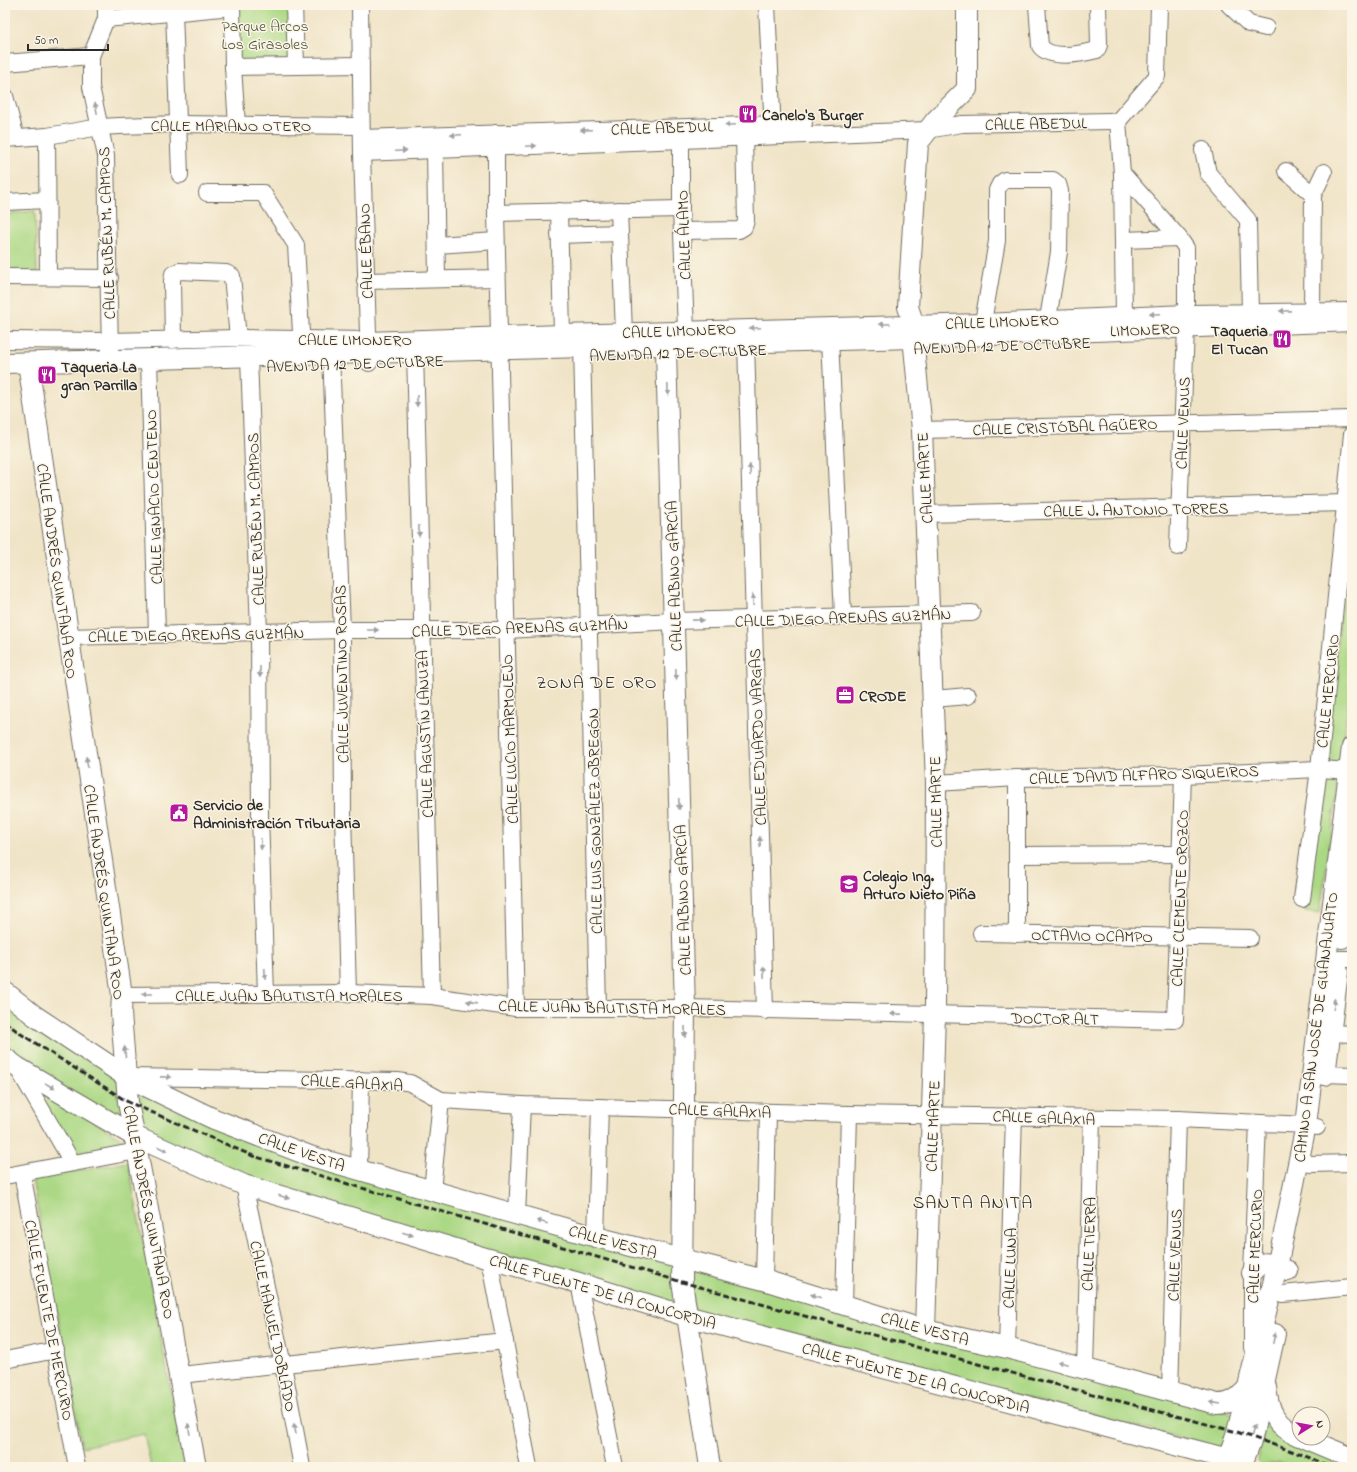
<svg xmlns="http://www.w3.org/2000/svg" width="1357" height="1472" viewBox="0 0 1357 1472" font-family="'Indie Flower',sans-serif">
	<style>
		.green { fill: #abd884; stroke: #6b8258 }
		.lines { fill: none; stroke-linecap: round; stroke-linejoin: round }
		.minor-casing { stroke: #706c62; stroke-width: 18 }
		.major-casing { stroke: #706c62; stroke-width: 22 }
		.minor { stroke: #fff; stroke-width: 16 }
		.major { stroke: #fff; stroke-width: 20 }
		.rail { stroke: #2b2b2b; stroke-width: 3; stroke-dasharray: 6 3; stroke-linecap: butt }
		.oneway { fill: #a0a0a0 }
		.labels { text-anchor: middle; stroke-width: 3; stroke-linejoin: round; paint-order: stroke }
		.park-label { font-size: 16px; fill: #4b5641; stroke: #fcf5e5 }
		.poi-label { font-size: 16px; font-weight: bold; fill: #2b2b2b; stroke: #fcf5e5; text-anchor: start }
		.street-label { font-size: 16px; fill: #2b2b2b; stroke: #fcf5e5 }
		.quarter-label { font-size: 18px; letter-spacing: 1px; fill: #2b2b2b; stroke: #fcf5e5 }
	</style>
	<rect width="100%" height="100%" fill="#fcf5e5"/>
	<filter id="ink" filterUnits="userSpaceOnUse"><feTurbulence type="fractalNoise" baseFrequency=".025" numOctaves="2"/><feDisplacementMap in="SourceGraphic" scale="8" xChannelSelector="R" yChannelSelector="G"/><feConvolveMatrix kernelMatrix="1 2 1 2 8 2 1 2 1" color-interpolation-filters="sRGB"/></filter>
	<filter id="wash" filterUnits="userSpaceOnUse"><feTurbulence type="fractalNoise" baseFrequency=".012" numOctaves="4" result="noise"/><feDisplacementMap in="SourceGraphic" scale="16" xChannelSelector="R" yChannelSelector="G"/><feGaussianBlur stdDeviation="0.9" result="paint"/><feColorMatrix in="noise" values="0 0 0 0 0 0 0 0 0 0 0 0 0 0 0 0 0 1.4 0 .05"/><feComposite in="paint" operator="in"/></filter>
	<g filter="url(#wash)">
		<rect width="100%" height="100%" fill="#f0e4c7"/>
		<!-- green -->
		<g class="green">
			<path d="M237,5H293V64H238Z"/>
			<path d="M35,211L37,273L5,274V214Z"/>
			<path d="M1349,569H1352V673L1341,758L1338,763H1330L1326,760L1339,627L1346,575Z"/>
			<path d="M1336,771L1339,780L1320,913L1305,911L1324,776Z"/>
			<path d="M5,999L119,1075L125,1122L5,1054Z"/>
			<path d="M31,1082L132,1145L74,1155Z"/>
			<path d="M136,1086L206,1120L676,1264L678,1309L241,1178L145,1136Z"/>
			<path d="M128,1162L185,1467H151L144,1434L82,1447L32,1179Z"/>
			<path d="M689,1269L1220,1409L1233,1415L1225,1450L694,1311Z"/>
			<path d="M1265,1414L1350,1467H1292L1281,1463L1261,1465L1258,1460Z"/>
		</g>
	</g>
	<g filter="url(#ink)">
		<g class="lines">
			<!-- minor casing -->
			<g class="minor-casing">
				<g id="minor">
					<path d="M106,5V19L91,56V87L106,156L110,352"/>
					<path d="M232,5L233,67L237,125"/>
					<path d="M294,5L296,65"/>
					<path d="M360,5L362,153L369,363"/>
					<path d="M767,5L773,133"/>
					<path d="M1037,5L1040,46C1051,60 1081,54 1097,50L1099,45L1098,5"/>
					<path d="M1229,5L1249,24L1266,28"/>
					<path d="M174,12L180,175"/>
					<path d="M106,19L232,7"/>
					<path d="M5,63L91,56"/>
					<path d="M233,67L361,65"/>
					<path d="M5,96L16,138"/>
					<path d="M496,133V213L516,1008"/>
					<path d="M47,136L48,277"/>
					<path d="M362,138L804,123"/>
					<path d="M5,139L47,136L100,127L119,126L179,124L361,126"/>
					<path d="M681,139V209L686,330"/>
					<path d="M435,150L437,279"/>
					<path d="M1203,150L1208,173L1248,220L1250,312"/>
					<path d="M362,153L927,130L962,124L1110,121"/>
					<path d="M1286,171L1313,195"/>
					<path d="M1122,173L1179,238L1186,248V327L1178,547"/>
					<path d="M207,193H263L296,245L302,350"/>
					<path d="M5,202L47,200"/>
					<path d="M619,210L624,332"/>
					<path d="M559,211L562,333"/>
					<path d="M496,213L681,209"/>
					<path d="M682,231L739,230L744,227L746,221L744,136"/>
					<path d="M559,235L620,233"/>
					<path d="M1123,240L1179,238"/>
					<path d="M437,245L496,241"/>
					<path d="M5,277L110,278"/>
					<path d="M365,281L497,278"/>
					<path d="M1312,311L1313,195L1324,172"/>
					<path d="M1124,316L1122,173L1118,121L1157,76L1159,5"/>
					<path d="M983,322L997,241V190L1000,184L1005,180H1053L1058,184L1060,191L1059,252L1048,319"/>
					<path d="M830,339L843,616"/>
					<path d="M5,340L110,341L238,338L368,340L562,333L983,322L1186,313L1352,311"/>
					<path d="M173,340L172,281L173,274L179,271L226,273L232,276L238,338"/>
					<path d="M746,342L765,1011"/>
					<path d="M582,347L598,1008"/>
					<path d="M415,352L432,996"/>
					<path d="M331,354L342,630L343,814L348,993"/>
					<path d="M249,357L259,633L260,816L266,994"/>
					<path d="M149,359L157,634"/>
					<path d="M922,430L1352,419"/>
					<path d="M926,514L1346,503"/>
					<path d="M68,637L342,630H506L674,621L972,613"/>
					<path d="M933,699L968,696"/>
					<path d="M936,783L1017,778L1183,775L1319,769L1352,771"/>
					<path d="M1018,855L1180,854"/>
					<path d="M1302,899L1319,769L1352,434"/>
					<path d="M981,933L1250,938"/>
					<path d="M1017,934V778"/>
					<path d="M1339,959H1352"/>
					<path d="M122,995L348,993L432,996L516,1008H685L1175,1020L1183,775"/>
					<path d="M1331,1033L1352,1034"/>
					<path d="M17,1067L72,1162"/>
					<path d="M1325,1074L1352,1075"/>
					<path d="M128,1077L399,1081L410,1083L441,1100L522,1105L849,1114L1178,1119L1306,1125L1317,1127"/>
					<path d="M1310,1164L1352,1163"/>
					<path d="M359,1169L361,1080"/>
					<path d="M22,1173L77,1467"/>
					<path d="M5,1176L137,1151"/>
					<path d="M244,1185L283,1365L302,1467"/>
					<path d="M432,1191L441,1100"/>
					<path d="M517,1215L522,1105"/>
					<path d="M596,1237L600,1107"/>
					<path d="M489,1259L529,1467"/>
					<path d="M764,1280L768,1112"/>
					<path d="M579,1283L615,1467"/>
					<path d="M1283,1294L1352,1287"/>
					<path d="M844,1304L849,1114"/>
					<path d="M1007,1348L1014,1116"/>
					<path d="M1252,1348V1273L1258,1123"/>
					<path d="M5,1360L56,1350"/>
					<path d="M1085,1369L1092,1118"/>
					<path d="M180,1375L505,1341"/>
					<path d="M1170,1391L1178,1119"/>
				</g>
			</g>
			<!-- major casing -->
			<g class="major-casing">
				<g id="major">
					<path d="M666,351L685,1008L682,1282L710,1467"/>
					<path d="M5,363L913,338L1352,321"/>
					<path d="M28,363L122,995L121,1013L128,1102L196,1467"/>
					<path d="M1342,938L1352,863"/>
					<path d="M5,992L35,1016L127,1077L214,1119L310,1156L596,1237L764,1280L925,1330L1007,1348L1217,1404C1232,1404 1238,1398 1248,1388"/>
					<path d="M5,1058L17,1067L134,1136L244,1185L489,1259L579,1283L686,1316L1228,1459"/>
					<path d="M1325,1075L1338,972"/>
					<path d="M1252,1273C1266,1256 1270,1265 1288,1271"/>
					<path d="M925,1330L935,1015L936,783L922,430L911,316L908,307L918,143L936,120L967,89V5"/>
					<path d="M1266,1387C1268,1410 1276,1427 1299,1436"/>
					<path d="M1304,1438L1352,1458"/>
					<path d="M1225,1467L1237,1432L1277,1267L1306,1125L1352,747"/>
					<path d="M1241,1467L1252,1438L1275,1334"/>
				</g>
			</g>
			<!-- minor -->
			<use href="#minor" class="minor"/>
			<!-- major -->
			<use href="#major" class="major"/>
			<!-- rail -->
			<path class="rail" d="M5,1022L21,1034L128,1102L253,1156L682,1282L978,1364L1237,1432L1303,1455L1331,1467"/>
		</g>
		<!-- one-way arrows -->
		<defs><path id="oneway-solid" d="M-6-.8H1V-3.2L6.5 0L1 3.2V.8H-6Z"/></defs>
		<g class="oneway">
			<use href="#oneway-solid" transform="translate(96 108) rotate(-102)"/>
			<use href="#oneway-solid" transform="translate(730 125) rotate(178)"/>
			<use href="#oneway-solid" transform="translate(586 130) rotate(178)"/>
			<use href="#oneway-solid" transform="translate(456 135) rotate(178)"/>
			<use href="#oneway-solid" transform="translate(531 146) rotate(-3)"/>
			<use href="#oneway-solid" transform="translate(401 151) rotate(-2)"/>
			<use href="#oneway-solid" transform="translate(1285 311) rotate(179)"/>
			<use href="#oneway-solid" transform="translate(1155 314) rotate(177)"/>
			<use href="#oneway-solid" transform="translate(885 324) rotate(178)"/>
			<use href="#oneway-solid" transform="translate(755 328) rotate(178)"/>
			<use href="#oneway-solid" transform="translate(668 390) rotate(88)"/>
			<use href="#oneway-solid" transform="translate(417 401) rotate(89)"/>
			<use href="#oneway-solid" transform="translate(750 470) rotate(-92)"/>
			<use href="#oneway-solid" transform="translate(419 531) rotate(89)"/>
			<use href="#oneway-solid" transform="translate(753 600) rotate(-92)"/>
			<use href="#oneway-solid" transform="translate(698 620) rotate(-1)"/>
			<use href="#oneway-solid" transform="translate(373 630)"/>
			<use href="#oneway-solid" transform="translate(260 672) rotate(90)"/>
			<use href="#oneway-solid" transform="translate(676 674) rotate(88)"/>
			<use href="#oneway-solid" transform="translate(87 762) rotate(-99)"/>
			<use href="#oneway-solid" transform="translate(679 804) rotate(88)"/>
			<use href="#oneway-solid" transform="translate(760 842) rotate(-92)"/>
			<use href="#oneway-solid" transform="translate(261 844) rotate(88)"/>
			<use href="#oneway-solid" transform="translate(764 972) rotate(-92)"/>
			<use href="#oneway-solid" transform="translate(265 974) rotate(88)"/>
			<use href="#oneway-solid" transform="translate(147 994) rotate(180)"/>
			<use href="#oneway-solid" transform="translate(472 1002) rotate(-172)"/>
			<use href="#oneway-solid" transform="translate(1334 1004) rotate(-84)"/>
			<use href="#oneway-solid" transform="translate(896 1014) rotate(-179)"/>
			<use href="#oneway-solid" transform="translate(685 1032) rotate(91)"/>
			<use href="#oneway-solid" transform="translate(125 1052) rotate(-95)"/>
			<use href="#oneway-solid" transform="translate(166 1077) rotate(1)"/>
			<use href="#oneway-solid" transform="translate(50 1086) rotate(31)"/>
			<use href="#oneway-solid" transform="translate(163 1149) rotate(24)"/>
			<use href="#oneway-solid" transform="translate(284 1197) rotate(17)"/>
			<use href="#oneway-solid" transform="translate(542 1222) rotate(-164)"/>
			<use href="#oneway-solid" transform="translate(408 1234) rotate(17)"/>
			<use href="#oneway-solid" transform="translate(816 1296) rotate(-163)"/>
			<use href="#oneway-solid" transform="translate(1274 1338) rotate(-78)"/>
			<use href="#oneway-solid" transform="translate(1063 1363) rotate(-165)"/>
			<use href="#oneway-solid" transform="translate(1215 1403) rotate(-171)"/>
			<use href="#oneway-solid" transform="translate(189 1429) rotate(-100)"/>
			<use href="#oneway-solid" transform="translate(295 1429) rotate(-100)"/>
			<use href="#oneway-solid" transform="translate(1253 1430) rotate(-77)"/>
		</g>
	</g>
	<!-- icons -->
	<defs>
		<g id="restaurant-square" transform="scale(1)"><rect x="-9" y="-9" width="18" height="18" rx="4" fill="#b5179e" stroke="#fcf5e5"/><path d="M-5-6h1v4h1v-4h1v4h1v-4h1v5L-1.5 .5V6h-2V.5L-5-1ZM5-6V6H3V1.5H1.5Q1.5-4 5-6Z" fill="#fff"/></g>
		<g id="office-square" transform="scale(1)"><rect x="-9" y="-9" width="18" height="18" rx="4" fill="#b5179e" stroke="#fcf5e5"/><path d="M-6-3h4V-5.5h4V-3h4V5H-6ZM-1-4.5V-3h2v-1.5ZM-6 0V1H6V0Z" fill="#fff"/></g>
		<g id="civic-square" transform="scale(1)"><rect x="-9" y="-9" width="18" height="18" rx="4" fill="#b5179e" stroke="#fcf5e5"/><path d="M-.6-6.5H3V-4.5H.6V-3L4-1V1h2V6H-6V1h2V-1L-.6-3ZM-1.2 2.5V6h2.4V2.5Z" fill="#fff"/></g>
		<g id="school-square" transform="scale(1)"><rect x="-9" y="-9" width="18" height="18" rx="4" fill="#b5179e" stroke="#fcf5e5"/><path d="M0-5L7-2L0 1L-7-2ZM-4 1L0 2.5L4 1V4Q0 6-4 4Z" fill="#fff"/></g>
	</defs>
	<g fill-rule="evenodd">
		<use href="#restaurant-square" x="748" y="114"/>
		<use href="#restaurant-square" x="1282" y="339"/>
		<use href="#restaurant-square" x="47" y="375"/>
		<use href="#office-square" x="845" y="695"/>
		<use href="#civic-square" x="179" y="813"/>
		<use href="#school-square" x="849" y="884"/>
	</g>
	<g class="labels">
		<!-- park labels -->
		<g class="park-label">
			<text x="265" y="31">Parque Arcos<tspan x="265" dy="18">Los Girasoles</tspan></text>
		</g>
		<!-- poi labels -->
		<g class="poi-label">
			<text x="762" y="120">Canelo's Burger</text>
			<text x="1268" y="336" text-anchor="end">Taqueria<tspan x="1268" dy="18">El Tucan</tspan></text>
			<text x="61" y="372">Taqueria La<tspan x="61" dy="18">gran Parrilla</tspan></text>
			<text x="859" y="701">CRODE</text>
			<text x="193" y="810">Servicio de<tspan x="193" dy="18">Administración Tributaria</tspan></text>
			<text x="863" y="881">Colegio Ing.<tspan x="863" dy="18">Arturo Nieto Piña</tspan></text>
		</g>
		<!-- street labels -->
		<g class="street-label">
			<text transform="translate(1036 123) rotate(-1)" y="6">CALLE ABEDUL</text>
			<text x="231" y="131">CALLE MARIANO OTERO</text>
			<text transform="translate(662 127) rotate(-2)" y="6">CALLE ABEDUL</text>
			<text transform="translate(106 233) rotate(-92)" y="6">CALLE RUBÉN M. CAMPOS</text>
			<text transform="translate(683 235) rotate(-92)" y="6">CALLE ÁLAMO</text>
			<text transform="translate(365 251) rotate(-92)" y="6">CALLE ÉBANO</text>
			<text transform="translate(1002 321) rotate(-2)" y="6">CALLE LIMONERO</text>
			<text transform="translate(1145 329) rotate(-2)" y="6">LIMONERO</text>
			<text transform="translate(679 330) rotate(-2)" y="6">CALLE LIMONERO</text>
			<text x="355" y="345">CALLE LIMONERO</text>
			<text transform="translate(1002 345) rotate(-2)" y="6">AVENIDA 12 DE OCTUBRE</text>
			<text transform="translate(678 352) rotate(-2)" y="6">AVENIDA 12 DE OCTUBRE</text>
			<text transform="translate(355 363) rotate(-2)" y="6">AVENIDA 12 DE OCTUBRE</text>
			<text transform="translate(1182 423) rotate(-88)" y="6">CALLE VENUS</text>
			<text transform="translate(1065 426) rotate(-2)" y="6">CALLE CRISTÓBAL AGÜERO</text>
			<text transform="translate(924 478) rotate(-93)" y="6">CALLE MARTE</text>
			<text transform="translate(153 497) rotate(-92)" y="6">CALLE IGNACIO CENTENO</text>
			<text transform="translate(1136 509) rotate(-1)" y="6">CALLE J. ANTONIO TORRES</text>
			<text transform="translate(255 519) rotate(-92)" y="6">CALLE RUBÉN M. CAMPOS</text>
			<text transform="translate(58 571) rotate(82)" y="6">CALLE ANDRÉS QUINTANA ROO</text>
			<text transform="translate(673 576) rotate(-92)" y="6">CALLE ALBINO GARCÍA</text>
			<text transform="translate(843 617) rotate(-2)" y="6">CALLE DIEGO ARENAS GUZMÁN</text>
			<text transform="translate(520 627) rotate(-2)" y="6">CALLE DIEGO ARENAS GUZMÁN</text>
			<text transform="translate(196 634) rotate(-1)" y="6">CALLE DIEGO ARENAS GUZMÁN</text>
			<text transform="translate(341 674) rotate(-91)" y="6">CALLE JUVENTINO ROSAS</text>
			<text transform="translate(1327 691) rotate(-84)" y="6">CALLE MERCURIO</text>
			<text transform="translate(424 734) rotate(-92)" y="6">CALLE AGUSTÍN LANUZA</text>
			<text transform="translate(757 737) rotate(-92)" y="6">CALLE EDUARDO VARGAS</text>
			<text transform="translate(509 739) rotate(-92)" y="6">CALLE LUCIO MARMOLEJO</text>
			<text transform="translate(1144 774) rotate(-2)" y="6">CALLE DAVID ALFARO SIQUEIROS</text>
			<text transform="translate(935 802) rotate(-91)" y="6">CALLE MARTE</text>
			<text transform="translate(594 821) rotate(-91)" y="6">CALLE LUIS GONZÁLEZ OBREGÓN</text>
			<text transform="translate(105 892) rotate(82)" y="6">CALLE ANDRÉS QUINTANA ROO</text>
			<text transform="translate(1179 898) rotate(-88)" y="6">CALLE CLEMENTE OROZCO</text>
			<text transform="translate(682 900) rotate(-92)" y="6">CALLE ALBINO GARCÍA</text>
			<text transform="translate(1092 935) rotate(1)" y="6">OCTAVIO OCAMPO</text>
			<text x="289" y="1001">CALLE JUAN BAUTISTA MORALES</text>
			<text transform="translate(612 1007) rotate(1)" y="6">CALLE JUAN BAUTISTA MORALES</text>
			<text transform="translate(1055 1018) rotate(1)" y="6">DOCTOR ALT</text>
			<text transform="translate(1315 1027) rotate(-83)" y="6">CAMINO A SAN JOSÉ DE GUANAJUATO</text>
			<text transform="translate(352 1082) rotate(3)" y="6">CALLE GALAXIA</text>
			<text transform="translate(720 1110) rotate(2)" y="6">CALLE GALAXIA</text>
			<text transform="translate(1044 1117) rotate(2)" y="6">CALLE GALAXIA</text>
			<text transform="translate(932 1126) rotate(-88)" y="6">CALLE MARTE</text>
			<text transform="translate(302 1151) rotate(19)" y="6">CALLE VESTA</text>
			<text transform="translate(150 1212) rotate(79)" y="6">CALLE ANDRÉS QUINTANA ROO</text>
			<text transform="translate(613 1241) rotate(15)" y="6">CALLE VESTA</text>
			<text transform="translate(1088 1244) rotate(-88)" y="6">CALLE TIERRA</text>
			<text transform="translate(1254 1246) rotate(-88)" y="6">CALLE MERCURIO</text>
			<text transform="translate(1174 1255) rotate(-88)" y="6">CALLE VENUS</text>
			<text transform="translate(1009 1268) rotate(-88)" y="6">CALLE LUNA</text>
			<text transform="translate(603 1291) rotate(16)" y="6">CALLE FUENTE DE LA CONCORDIA</text>
			<text transform="translate(50 1320) rotate(79)" y="6">CALLE FUENTE DE MERCURIO</text>
			<text transform="translate(274 1326) rotate(78)" y="6">CALLE MANUEL DOBLADO</text>
			<text transform="translate(925 1328) rotate(15)" y="6">CALLE VESTA</text>
			<text transform="translate(916 1377) rotate(15)" y="6">CALLE FUENTE DE LA CONCORDIA</text>
		</g>
		<!-- quarter labels -->
		<g class="quarter-label">
			<text x="597" y="688">ZONA DE ORO</text>
			<text x="973" y="1208">SANTA ANITA</text>
		</g>
	</g>
	<!-- margin -->
	<rect width="1357" height="1472" fill="none" stroke="#fcf5e5" stroke-width="20"/>
	<!-- north arrow -->
	<g transform="translate(1311 1426) rotate(79)"><circle r="19" fill="#fcf5e5" stroke="#a8a49b"/>
	<path d="M0-3L7 15L0 10L-7 15Z" fill="#b5179e"/>
	<text y="-6" font-size="11" font-weight="bold" text-anchor="middle" fill="#2b2b2b">N</text>
	</g>
	<!-- scale -->
	<path d="M28 44v6h80v-6" fill="none" stroke="#2b2b2b" stroke-width="2"/>
	<text x="34" y="44" font-size="12" fill="#2b2b2b" stroke="#fcf5e5" stroke-width="3" paint-order="stroke">50 m</text>
</svg>
